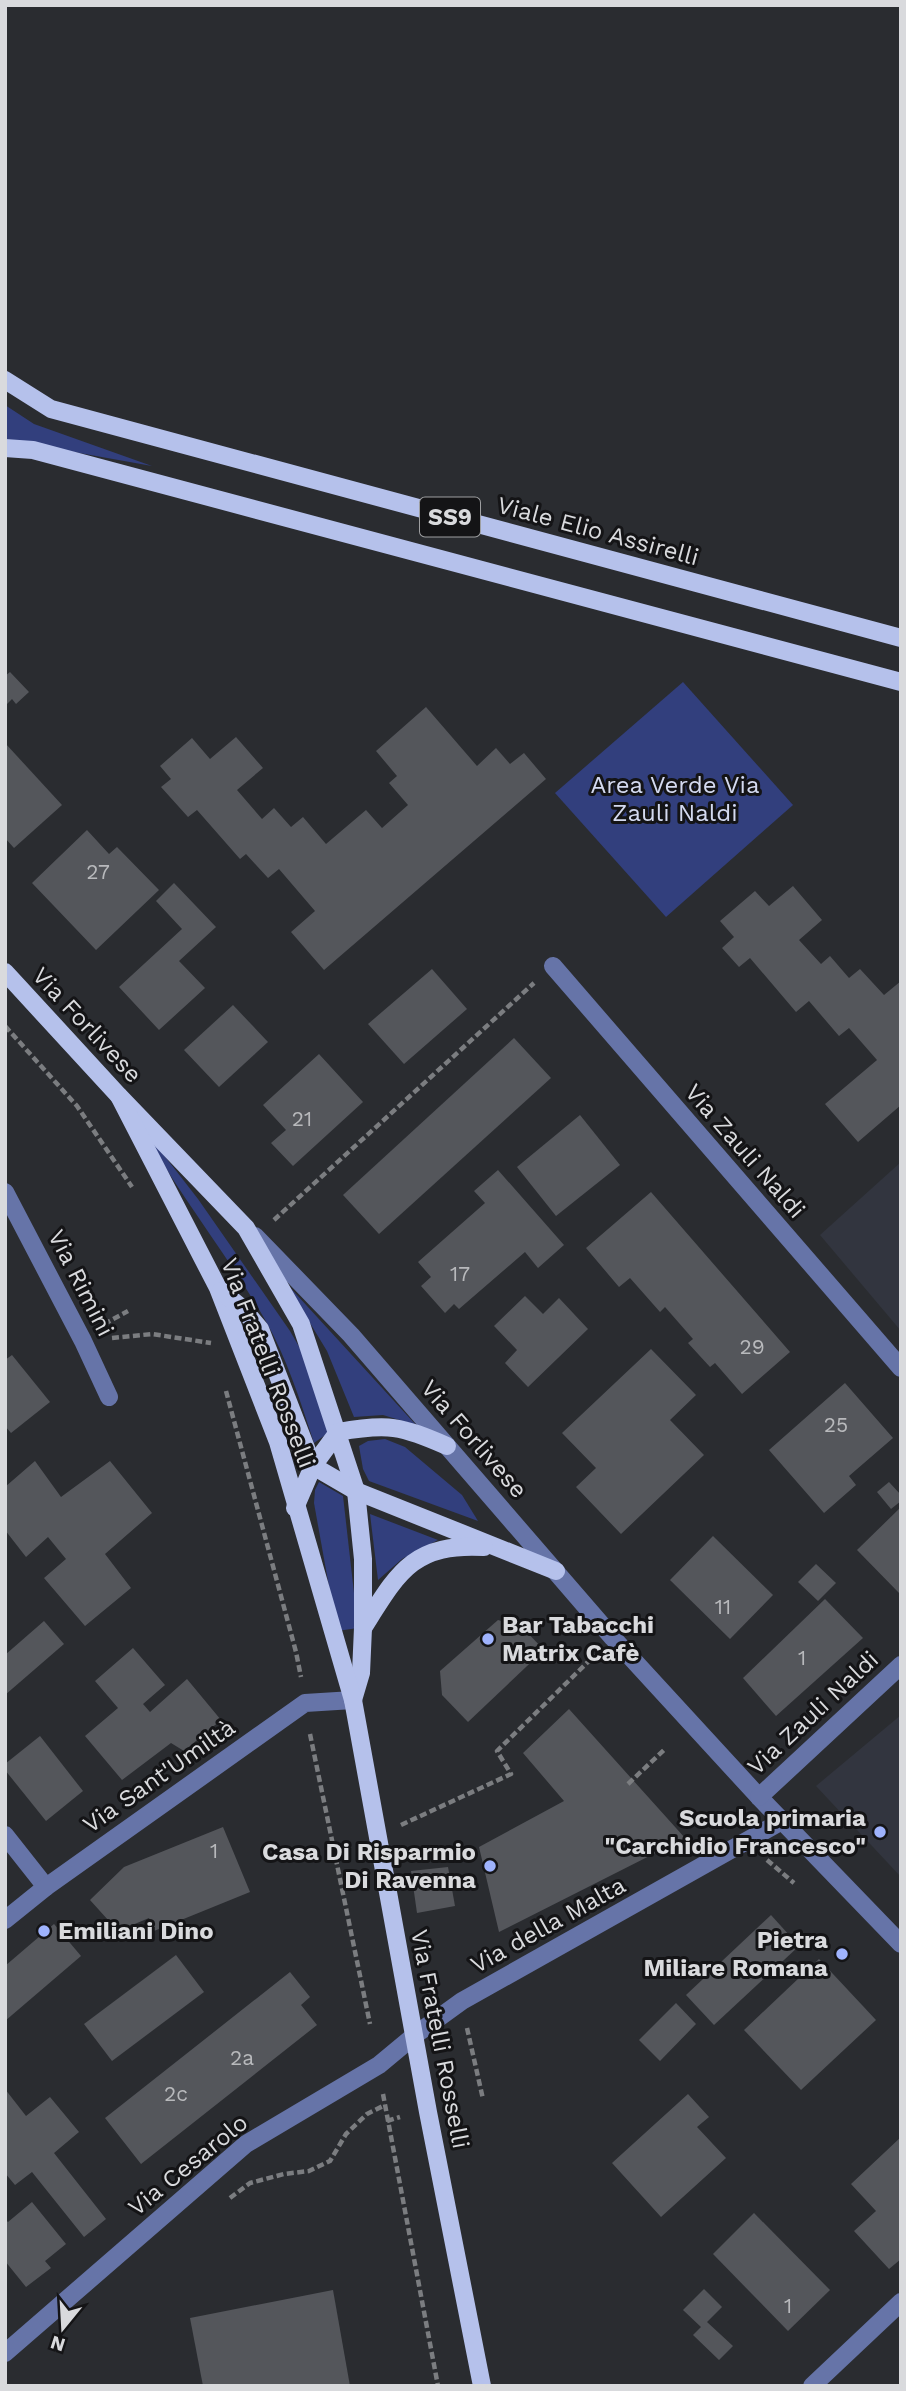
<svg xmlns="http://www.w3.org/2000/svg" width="906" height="2391" viewBox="0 0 906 2391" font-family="'Work Sans',sans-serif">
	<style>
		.built { fill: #32353f }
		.green { fill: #323f7d }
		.building { fill: #54565b }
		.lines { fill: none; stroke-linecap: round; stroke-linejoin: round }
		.path { stroke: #7b7d80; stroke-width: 4.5; stroke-dasharray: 7 3.5; stroke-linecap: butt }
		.minor { stroke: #6674a8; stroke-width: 18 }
		.major { stroke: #b5c1eb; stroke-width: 18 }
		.poi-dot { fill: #9fb3fd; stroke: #141416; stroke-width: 2.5 }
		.labels { text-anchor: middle; stroke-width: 6; stroke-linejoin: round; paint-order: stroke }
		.number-label { font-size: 21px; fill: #b8b9bc }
		.shield { fill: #141416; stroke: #9e9fa1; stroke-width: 2 }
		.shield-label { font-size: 23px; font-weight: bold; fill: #d9dadd }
		.street-label { font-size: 24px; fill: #d9dadd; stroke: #141416 }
		.park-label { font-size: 24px; fill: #d4daf0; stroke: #141416 }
		.poi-label { font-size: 24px; font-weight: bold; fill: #d9dadd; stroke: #141416; text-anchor: end }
	</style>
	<rect width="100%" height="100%" fill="#2a2c30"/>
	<!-- built -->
	<g class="built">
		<path d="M901,1162V1331L820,1235Z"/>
		<path d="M901,1715V1877L816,1786Z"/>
	</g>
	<!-- green -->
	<g class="green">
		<path d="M5,405L34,424L152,466L57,449L5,444Z"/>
		<path d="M683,682L793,805L666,917L555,793Z"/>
		<path d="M139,1123L198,1199L290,1331L308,1362L331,1431L314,1443C300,1400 287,1358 264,1318C225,1251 176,1191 139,1123Z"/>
		<path d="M285,1282L416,1425L383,1415L354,1417L327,1351Z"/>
		<path d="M385,1439L405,1447L462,1495L478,1521L369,1481L363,1469L359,1446L368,1441Z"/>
		<path d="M319,1482L343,1496L358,1628L337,1631L314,1503L315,1490Z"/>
		<path d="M370,1514L438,1540L402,1559L378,1580Z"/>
	</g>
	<!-- building -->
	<g class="building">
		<path d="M10,672L29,692L16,704L12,699L5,706V676Z"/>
		<path d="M426,707L477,766L496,748L510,764L524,753L546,779L324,970L291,932L315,911L279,869L268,878L246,854L240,859L197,810L188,817L161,787L171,779L160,766L192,738L210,759L236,737L263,768L237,790L262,819L274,808L291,827L303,817L326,844L366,810L382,828L408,805L389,783L397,776L376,751Z"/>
		<path d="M5,743L62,805L14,848L5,838Z"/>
		<path d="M87,830L109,854L117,847L159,890L96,950L32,883Z"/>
		<path d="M174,883L216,927L179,961L205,988L159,1030L119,987L182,929L156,901Z"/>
		<path d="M793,886L822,920L799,940L821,964L830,956L849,978L860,969L884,995L901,981V1105L858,1142L825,1104L877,1060L849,1028L839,1036L809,1001L796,1012L750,958L739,967L722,948L734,937L720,921L755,891L769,906Z"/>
		<path d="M432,969L467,1009L404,1064L368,1024Z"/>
		<path d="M233,1005L268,1042L219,1087L184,1050Z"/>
		<path d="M514,1038L551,1078L379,1234L343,1195Z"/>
		<path d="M319,1054L363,1102L293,1166L271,1143L286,1130L263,1105Z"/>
		<path d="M580,1115L620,1165L556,1216L517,1167Z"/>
		<path d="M498,1170L564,1245L538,1268L525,1252L459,1309L454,1304L445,1313L421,1286L431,1277L418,1262L485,1203L474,1191Z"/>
		<path d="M651,1192L790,1352L742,1394L715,1363L710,1367L688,1343L693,1339L665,1307L660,1312L630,1278L619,1287L586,1248Z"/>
		<path d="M525,1296L543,1314L559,1298L588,1329L528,1387L505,1363L517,1350L494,1326Z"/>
		<path d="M651,1349L696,1395L670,1420L704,1455L621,1534L576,1487L596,1468L562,1433Z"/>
		<path d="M12,1355L50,1402L11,1433L5,1426V1360Z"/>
		<path d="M845,1383L893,1438L849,1476L856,1485L824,1513L769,1450Z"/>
		<path d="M35,1461L61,1497L110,1461L152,1513L105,1554L131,1588L85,1626L44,1578L66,1559L48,1537L26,1557L5,1530V1487Z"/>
		<path d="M889,1482L901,1495V1501L891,1509L877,1492Z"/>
		<path d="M901,1507V1595L857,1550Z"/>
		<path d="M713,1536L773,1595L730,1639L670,1580Z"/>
		<path d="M816,1564L836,1583L818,1601L798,1582Z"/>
		<path d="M825,1599L863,1638L776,1716L743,1678Z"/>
		<path d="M498,1620L522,1627L544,1650L468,1722L442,1695L440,1671Z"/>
		<path d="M44,1621L64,1644L5,1695V1655Z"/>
		<path d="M133,1648L165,1685L143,1704L150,1712L187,1679L221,1720L184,1751L171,1743L122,1780L85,1736L118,1708L95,1681Z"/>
		<path d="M569,1709L685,1838L499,1932L479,1847L564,1801L523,1753Z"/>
		<path d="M40,1736L83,1791L46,1821L5,1770V1764Z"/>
		<path d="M223,1827L250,1892L154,1931L149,1918L118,1931L90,1900L124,1867Z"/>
		<path d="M448,1867L455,1906L417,1913L411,1871Z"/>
		<path d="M771,1915L799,1946L714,2025L686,1995Z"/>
		<path d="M54,1924L81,1956L5,2021V1966Z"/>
		<path d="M176,1955L204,1992L112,2061L84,2024Z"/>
		<path d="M819,1959L876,2020L801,2090L744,2030Z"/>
		<path d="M290,1972L310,1997L301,2005L317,2025L141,2164L105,2118Z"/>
		<path d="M676,2003L696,2024L660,2061L639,2040Z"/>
		<path d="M5,2089L26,2116L50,2097L79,2132L54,2153L106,2219L84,2237L32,2172L15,2185L5,2173Z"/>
		<path d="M688,2094L709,2117L697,2127L726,2158L661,2217L612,2163Z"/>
		<path d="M901,2137V2259L889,2269L854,2231L876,2211L851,2184Z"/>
		<path d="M32,2202L66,2244L45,2261L51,2268L26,2287L5,2261V2219L8,2222Z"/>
		<path d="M754,2213L830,2290L788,2331L713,2254Z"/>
		<path d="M704,2289L722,2307L707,2322L733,2346L719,2360L693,2335L701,2327L683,2310Z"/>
		<path d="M333,2290L350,2386H203L190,2318Z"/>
	</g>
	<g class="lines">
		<!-- path -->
		<g class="path">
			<path d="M5,1026L77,1106L132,1187"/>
			<path d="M274,1220L534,983"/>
			<path d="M104,1324L128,1311"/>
			<path d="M112,1338L152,1334L211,1343"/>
			<path d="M226,1391L296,1652L301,1677"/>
			<path d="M310,1734L370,2024"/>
			<path d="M628,1784L665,1749"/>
			<path d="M401,1825L511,1774L497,1751L595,1655"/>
			<path d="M767,1860L794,1883"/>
			<path d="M467,2028L483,2099"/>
			<path d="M383,2094L438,2386"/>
			<path d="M387,2121L400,2117"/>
			<path d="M230,2198L250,2183L284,2174L309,2171L330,2161L346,2134L367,2114L385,2105"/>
		</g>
		<!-- minor -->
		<g class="minor">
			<path d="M553,966L901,1368"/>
			<path d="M5,1192L83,1341L109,1397"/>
			<path d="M255,1236L351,1335L613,1638L759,1797L901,1944"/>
			<path d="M759,1797L901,1665"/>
			<path d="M5,1835L46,1887"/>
			<path d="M5,1920L46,1887L305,1703L353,1700"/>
			<path d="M5,2353L246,2144L379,2065L415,2035L462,2001L782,1821"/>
			<path d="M812,2386L901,2302"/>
		</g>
		<!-- major -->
		<g class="major">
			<path d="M5,380L51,409L901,638"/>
			<path d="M5,448L33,450L901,682"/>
			<path d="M5,972L119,1096L246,1228L301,1324L356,1491L363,1559V1628L361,1673L353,1700"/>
			<path d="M119,1096L218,1288L278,1442L353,1700L428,2112L482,2386"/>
			<path d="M221,1291L243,1309L260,1329L313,1466L356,1491L556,1571"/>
			<path d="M295,1508L313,1466L338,1432C389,1423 400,1426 447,1446"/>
			<path d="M363,1628C398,1573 412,1543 484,1547"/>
		</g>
	</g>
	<!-- markers -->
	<g class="poi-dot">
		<circle cx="488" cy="1639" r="7"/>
		<circle cx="880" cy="1832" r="7"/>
		<circle cx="490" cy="1866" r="7"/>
		<circle cx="44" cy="1931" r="7"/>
		<circle cx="842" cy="1954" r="7"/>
	</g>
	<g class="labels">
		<!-- number labels -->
		<g class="number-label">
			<text x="98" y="879">27</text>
			<text x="302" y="1126">21</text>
			<text x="460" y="1281">17</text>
			<text x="752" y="1354">29</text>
			<text x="836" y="1432">25</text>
			<text x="723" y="1614">11</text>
			<text x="802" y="1665">1</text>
			<text x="214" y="1858">1</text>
			<text x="242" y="2065">2a</text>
			<text x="176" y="2101">2c</text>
			<text x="788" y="2313">1</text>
		</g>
		<!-- shield labels -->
		<rect class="shield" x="420" y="497.5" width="60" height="39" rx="5"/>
		<g class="shield-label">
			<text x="450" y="525">SS9</text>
		</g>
		<!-- street labels -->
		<g class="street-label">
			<text transform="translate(598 531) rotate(15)" y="8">Viale Elio Assirelli</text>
			<text transform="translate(87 1025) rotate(47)" y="8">Via Forlivese</text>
			<text transform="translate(745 1151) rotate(49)" y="8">Via Zauli Naldi</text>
			<text transform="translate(81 1283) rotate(63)" y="8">Via Rimini</text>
			<text transform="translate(268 1363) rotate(69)" y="8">Via Fratelli Rosselli</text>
			<text transform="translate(474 1439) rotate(49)" y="8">Via Forlivese</text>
			<text transform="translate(813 1713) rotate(-43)" y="8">Via Zauli Naldi</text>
			<text transform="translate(159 1776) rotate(-35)" y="8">Via Sant'Umiltà</text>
			<text transform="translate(548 1925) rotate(-29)" y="8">Via della Malta</text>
			<text transform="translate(440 2039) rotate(79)" y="8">Via Fratelli Rosselli</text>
			<text transform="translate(188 2165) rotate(-39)" y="8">Via Cesarolo</text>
		</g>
		<!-- park labels -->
		<g class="park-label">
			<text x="675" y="793">Area Verde Via<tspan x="675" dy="28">Zauli Naldi</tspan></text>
		</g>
		<!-- poi labels -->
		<g class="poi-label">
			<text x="502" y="1633" text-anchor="start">Bar Tabacchi<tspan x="502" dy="28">Matrix Cafè</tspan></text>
			<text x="866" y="1826">Scuola primaria<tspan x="866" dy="28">"Carchidio Francesco"</tspan></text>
			<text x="476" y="1860">Casa Di Risparmio<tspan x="476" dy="28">Di Ravenna</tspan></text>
			<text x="58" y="1939" text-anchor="start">Emiliani Dino</text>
			<text x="828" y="1948">Pietra<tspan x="828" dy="28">Miliare Romana</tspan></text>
		</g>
	</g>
	<!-- border -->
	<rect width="906" height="2391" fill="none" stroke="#d9dadd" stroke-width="14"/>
	<!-- north arrow -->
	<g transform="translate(63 2328) rotate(198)" stroke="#141416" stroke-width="5" paint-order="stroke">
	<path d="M0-5L12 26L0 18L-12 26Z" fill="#d9dadd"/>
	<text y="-10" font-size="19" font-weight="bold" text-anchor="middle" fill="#d9dadd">N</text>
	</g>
</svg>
